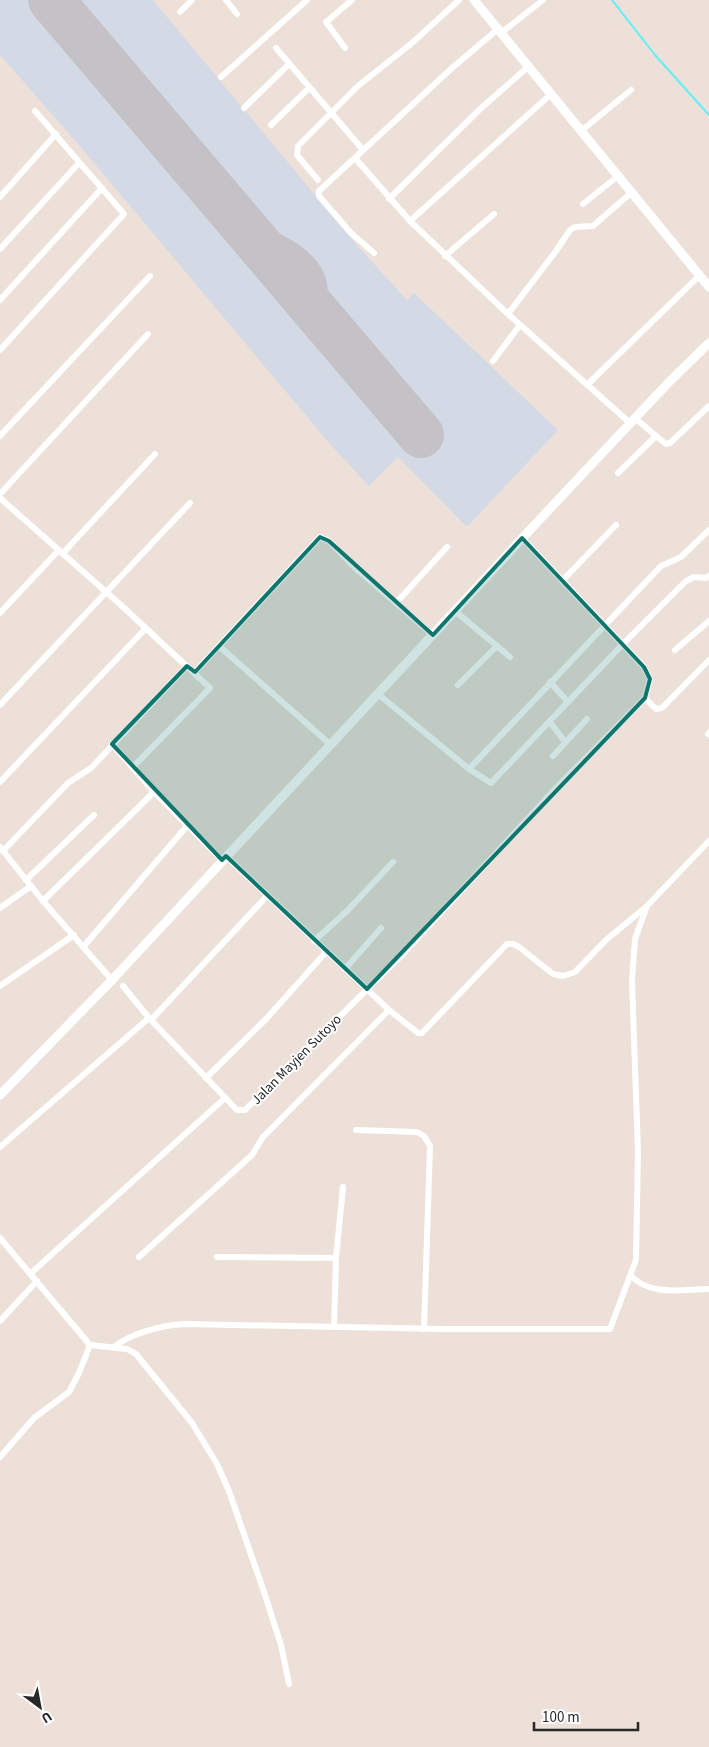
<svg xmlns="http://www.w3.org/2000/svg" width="709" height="1747" viewBox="0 0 709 1747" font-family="'Source Sans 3',sans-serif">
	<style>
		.airport { fill: #d4dae5 }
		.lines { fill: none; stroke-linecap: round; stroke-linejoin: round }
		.stream { stroke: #62edf8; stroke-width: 2 }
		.taxiway { stroke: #c4c2c6; stroke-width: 19 }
		.runway { stroke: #c4c2c6; stroke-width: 46 }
		.street { stroke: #fff; stroke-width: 6 }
		.secondary { stroke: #fff; stroke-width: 9 }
		.marked { fill: #0f766e; fill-opacity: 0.2; stroke: #0f766e; stroke-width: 4; stroke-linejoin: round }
		.labels { text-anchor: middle; stroke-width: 4; stroke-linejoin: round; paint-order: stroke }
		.street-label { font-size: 14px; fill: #282828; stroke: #fff }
	</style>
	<rect width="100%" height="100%" fill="#ece0d8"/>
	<!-- airport -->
	<path class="airport" d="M0,0H153L355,243L407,300L414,293L558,430L467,527L398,457L369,486L329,443L78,144L0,55Z"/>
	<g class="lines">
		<!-- stream -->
		<path class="stream" d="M612,0L655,55L709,115"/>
		<!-- taxiway -->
		<path class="taxiway" d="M243,226C267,238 316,256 318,288L313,297L304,298"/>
		<!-- runway -->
		<path class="runway" d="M51,0L421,435"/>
		<!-- street -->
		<g class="street">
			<path d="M226,0L237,14"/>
			<path d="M180,12L192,0"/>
			<path d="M501,33L543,0"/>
			<path d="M276,48L363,150"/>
			<path d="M345,48L326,22L352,0"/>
			<path d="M221,77L307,0"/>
			<path d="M244,108L289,64"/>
			<path d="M271,125L309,88"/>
			<path d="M581,131L631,90"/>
			<path d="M355,158L410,221L508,314"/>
			<path d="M318,180L297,155L298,146L358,86L412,43L459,0"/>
			<path d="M0,197L56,134"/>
			<path d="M389,199L479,110L529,66"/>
			<path d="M583,204L618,176"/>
			<path d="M410,221L551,94"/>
			<path d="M0,249L79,163"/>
			<path d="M374,253L351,233L319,196V191L452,68L498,29"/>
			<path d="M445,256L494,214"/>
			<path d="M0,300L102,188"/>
			<path d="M0,350L124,214L35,111"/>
			<path d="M493,361L520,325"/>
			<path d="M587,385L700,275"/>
			<path d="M635,418L656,436"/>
			<path d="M630,423L508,314L556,251L570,230L575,227L593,226L632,192"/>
			<path d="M0,436L150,276"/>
			<path d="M618,473L656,436L666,444L670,443L709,406"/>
			<path d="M0,494L148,334"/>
			<path d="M0,498L122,606L210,688L133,767"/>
			<path d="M63,553L155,454"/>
			<path d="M562,581L616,525"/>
			<path d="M455,611L510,657"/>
			<path d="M0,613L59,550"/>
			<path d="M433,635L396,603L447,547"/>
			<path d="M219,646L331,745"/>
			<path d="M675,650L709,621"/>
			<path d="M195,672L320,537L329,541L354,567L396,603"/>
			<path d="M550,682L568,702"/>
			<path d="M458,685L497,646"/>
			<path d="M378,694L469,769L491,783L622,645L686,581L694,577L706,578L709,576"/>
			<path d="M645,698L656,709L662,708L709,660"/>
			<path d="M0,705L190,503"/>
			<path d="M550,722L565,742"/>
			<path d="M708,734L709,733"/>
			<path d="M112,744L154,792L222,860"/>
			<path d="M553,756L587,719"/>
			<path d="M469,769L661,566L681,557L709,530"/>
			<path d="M0,782L146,628"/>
			<path d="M0,847L43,901L112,980"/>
			<path d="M3,851L68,783L91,768L187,666"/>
			<path d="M226,856L389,1010L418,1033H422L507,944H513L519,947L553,974L563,976L575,972L606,940L647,906L709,841"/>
			<path d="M26,880L94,815"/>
			<path d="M43,901L154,792"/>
			<path d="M0,908L31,886"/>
			<path d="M314,941L348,910L393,862"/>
			<path d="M84,946L187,826"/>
			<path d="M345,969L381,928"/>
			<path d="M0,986L74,935"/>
			<path d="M123,986L149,1018L237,1110H245L403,954L555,789L645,698L650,679L644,667L522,538"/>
			<path d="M151,1020L267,896"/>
			<path d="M206,1078L266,1019L326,952"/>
			<path d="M356,1130L417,1132L424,1136L430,1146L424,1329"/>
			<path d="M0,1147L149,1018"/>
			<path d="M0,1238L90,1345L127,1349L136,1354L192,1423L217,1464L229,1491L264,1592L281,1645L289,1684"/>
			<path d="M139,1257L252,1155L263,1137L389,1010"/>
			<path d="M217,1257L336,1258"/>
			<path d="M30,1274L225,1098"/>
			<path d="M631,1276C652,1297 682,1289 709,1289"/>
			<path d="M0,1321L37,1281"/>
			<path d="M334,1327L336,1258L343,1187"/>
			<path d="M114,1347C131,1333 163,1325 185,1324L443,1329H610L636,1260L638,1152L632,981L635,939L647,906"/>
			<path d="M0,1457L34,1418L69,1392L79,1373L90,1345"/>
		</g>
		<!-- secondary -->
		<g class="secondary">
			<path d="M474,0L709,287"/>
			<path d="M0,1095L112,980L543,516L669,382L709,343"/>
		</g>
	</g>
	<!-- marked area -->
	<path class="marked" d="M320,537L329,541L433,635L522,538L644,667L650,679L645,698L367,989L226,856L222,860L112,744L187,666L195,672Z"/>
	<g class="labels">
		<!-- street labels -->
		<g class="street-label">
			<text transform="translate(296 1059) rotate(-45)" y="5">Jalan Mayjen Sutoyo</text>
		</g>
	</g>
	<!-- north arrow -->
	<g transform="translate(40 1707) rotate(148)" stroke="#ffffff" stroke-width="4" paint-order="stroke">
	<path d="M0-4L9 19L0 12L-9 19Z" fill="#282828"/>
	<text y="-8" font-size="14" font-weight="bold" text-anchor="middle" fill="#282828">U</text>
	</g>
	<!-- scale -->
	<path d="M534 1722v8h104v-8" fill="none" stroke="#282828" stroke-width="2.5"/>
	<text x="542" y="1722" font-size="15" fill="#282828" stroke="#ffffff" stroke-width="4" paint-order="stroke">100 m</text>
</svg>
